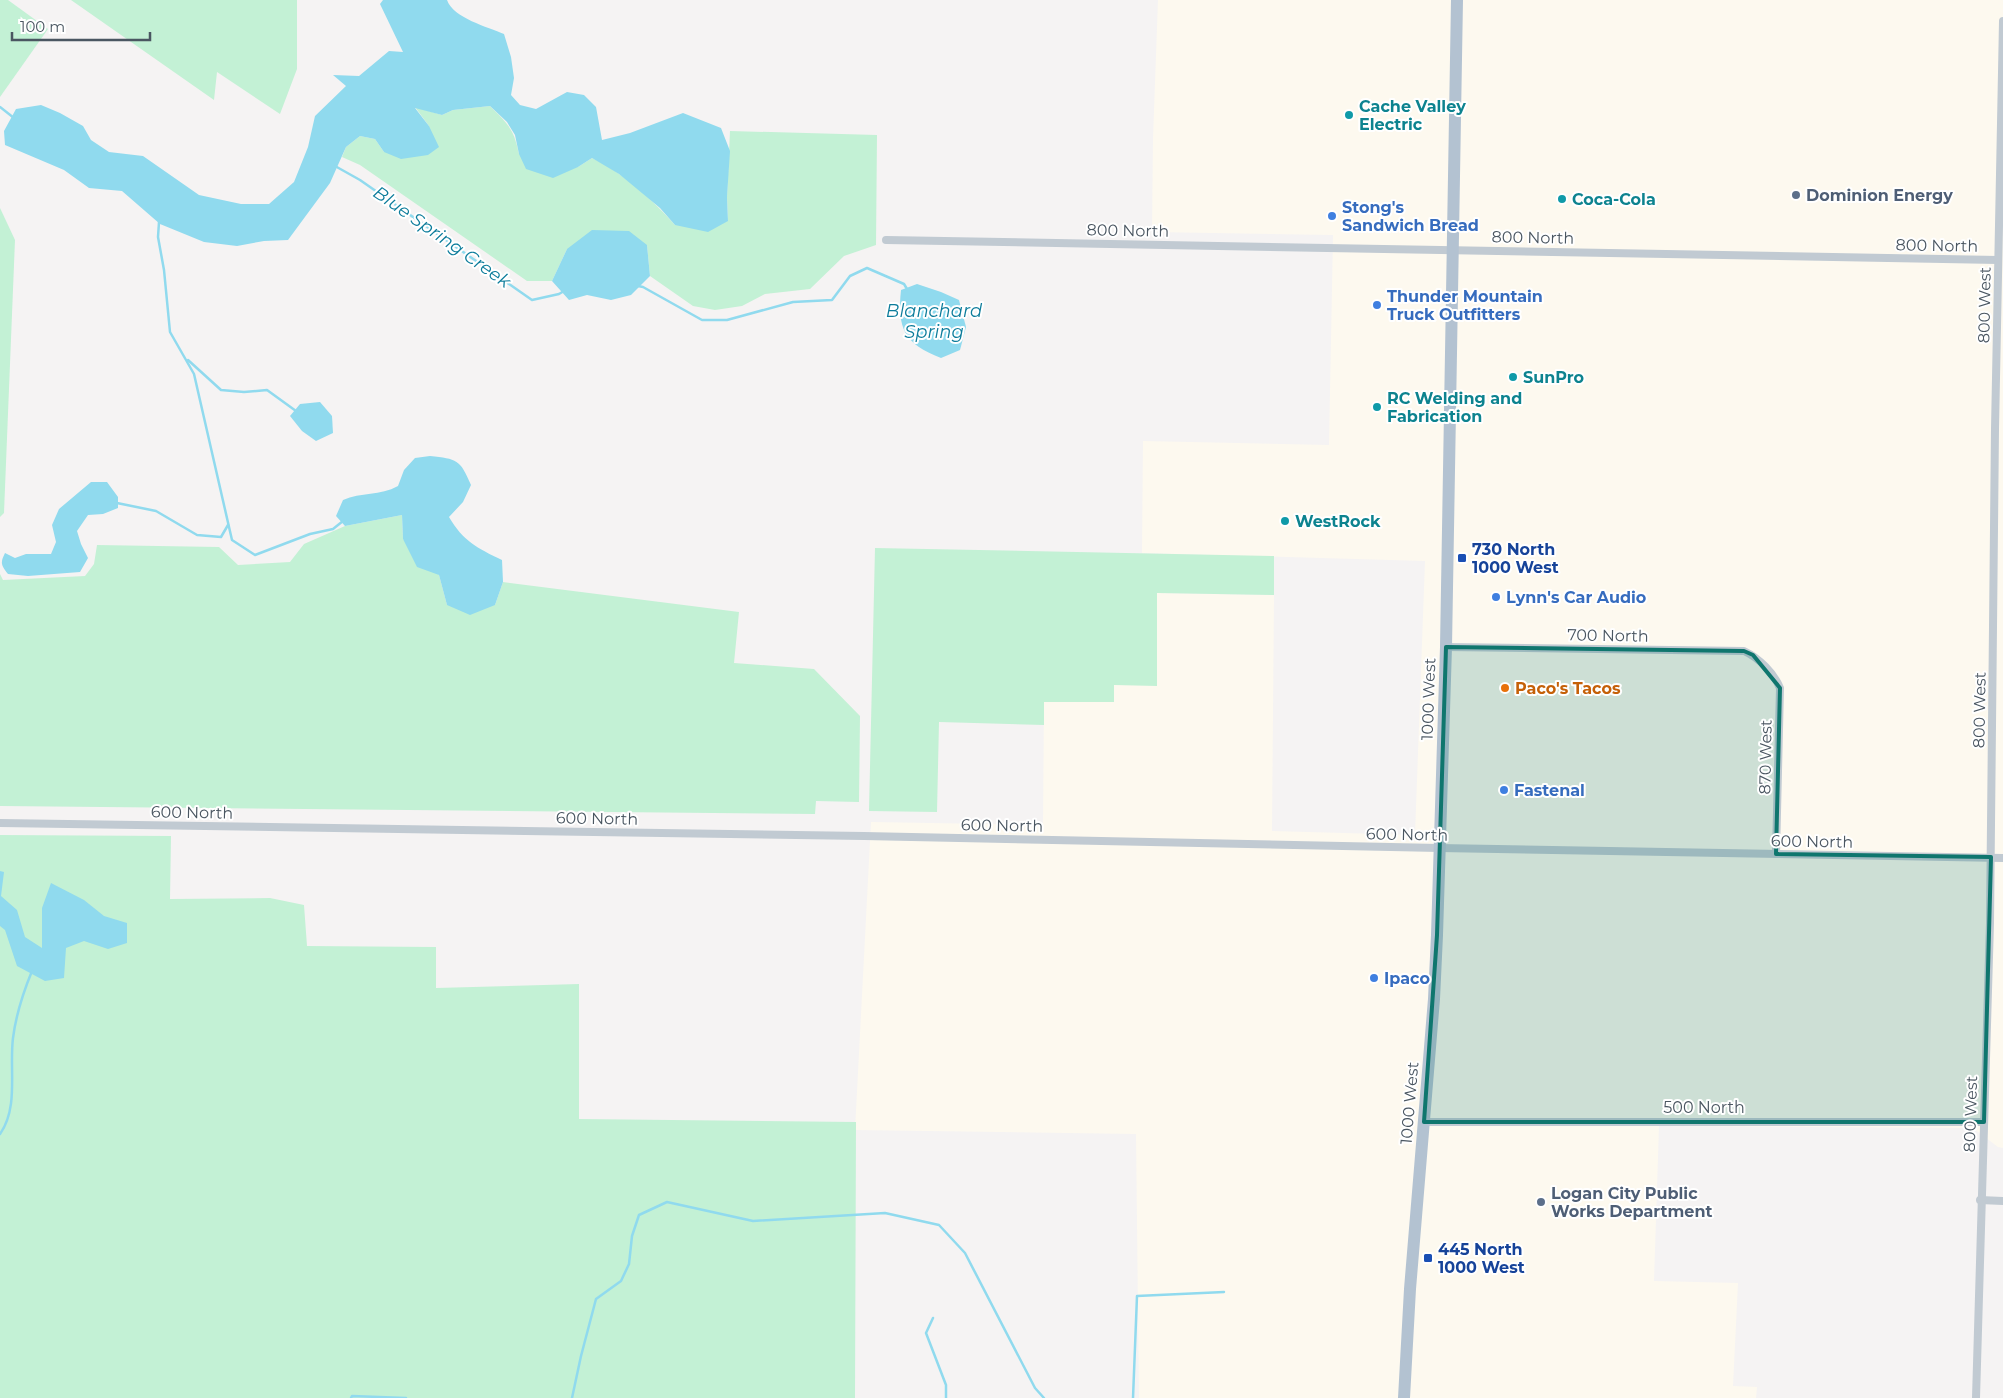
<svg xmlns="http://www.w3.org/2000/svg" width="2003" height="1398" viewBox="0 0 2003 1398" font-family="Montserrat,sans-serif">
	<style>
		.commercial { fill: #fdf9ef }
		.green { fill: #c3f1d5 }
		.water { fill: #90daee }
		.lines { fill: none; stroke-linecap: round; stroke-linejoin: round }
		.stream { stroke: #90daee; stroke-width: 2.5 }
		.street { stroke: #c1cad2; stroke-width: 8 }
		.primary { stroke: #b3c2d1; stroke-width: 12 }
		.marked { fill: #0f766e; fill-opacity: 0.2; stroke: #0f766e; stroke-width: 4; stroke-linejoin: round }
		.culture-dot { fill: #0f9aa8; stroke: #fff; stroke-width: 2 }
		.service-dot { fill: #5c6f8a; stroke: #fff; stroke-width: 2 }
		.shop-dot { fill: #3f7fe0; stroke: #fff; stroke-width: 2 }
		.transit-dot { fill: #1a4fb4; stroke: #fff; stroke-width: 2 }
		.food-dot { fill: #e8710a; stroke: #fff; stroke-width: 2 }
		.labels { text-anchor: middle; stroke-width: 4; stroke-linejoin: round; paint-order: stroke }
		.culture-label { font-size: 16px; font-weight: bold; fill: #0d838f; stroke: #fff; text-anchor: start }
		.service-label { font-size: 16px; font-weight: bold; fill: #4e5e75; stroke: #fff; text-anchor: start }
		.shop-label { font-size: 16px; font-weight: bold; fill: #366cbe; stroke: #fff; text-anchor: start }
		.street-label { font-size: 16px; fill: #4a5661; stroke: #fff }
		.transit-label { font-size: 16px; font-weight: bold; fill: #164399; stroke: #fff; text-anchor: start }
		.food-label { font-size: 16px; font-weight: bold; fill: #c56008; stroke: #fff; text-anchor: start }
		.water-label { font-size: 18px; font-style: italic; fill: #0c7c9b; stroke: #fff }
	</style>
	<rect width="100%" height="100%" fill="#f5f3f3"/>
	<!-- commercial -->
	<path class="commercial" d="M1158,0H2003V1148L1998,1147L1973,1128L1659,1126L1654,1281L1738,1283L1733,1386L1757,1387L1756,1398H1139L1136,1134L855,1130L871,822L1043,825L1044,702H1114V685L1157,593L1274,595L1272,831L1415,835L1425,561L1142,553L1143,441L1329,445L1333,235L1152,232L1153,138Z"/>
	<!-- green -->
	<g class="green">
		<path d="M0,0H8L48,29L0,97Z"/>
		<path d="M71,0H297V69L280,114L217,72L214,100Z"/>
		<path d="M490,106C508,124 514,129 519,154L578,167L592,158C622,172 653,200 675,225L728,220L727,197L730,131L877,135L876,245L844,256L810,289L765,294L742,306L715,310L693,306L650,276L647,245L567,249L552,281H527L360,165L342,157L346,147L360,136L375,139L384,152L429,126L415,107L442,115L453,110Z"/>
		<path d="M0,208L15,240L4,513L0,517Z"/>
		<path d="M402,515L403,539L439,575L447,605H495L503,582L739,612L734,663L814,669L860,716L859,802L816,801L815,814L0,806V574L3,580L85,576L94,564L97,545L219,547L238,565L290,562L304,544L345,526Z"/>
		<path d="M875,548L1274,556V595L1157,593V686L1114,685V702H1044V725L939,722L937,812L869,811Z"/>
		<path d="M0,835L171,836L170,899L270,898L304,905L307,946L436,947V988L579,984V1119L856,1122L855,1398H0Z"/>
	</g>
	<!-- water -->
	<g class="water">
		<path d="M383,0H447C453,18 488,27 504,34L511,57L514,78L511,95L520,105L536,109L567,92L584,95L596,107L602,140L630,133L683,113L721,128L730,151L727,197L728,221L708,232L675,225L660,208L619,174L592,158L578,167L553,178L526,169L519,154L515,135L507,122L490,106L453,110L442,115L415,108L429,126L439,147L428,155L401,159L384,152L375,139L360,136L346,147L330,183L288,240L264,241L237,246L204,242L160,224L122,191L89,188L64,170L5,145L4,131L16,109L41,105L60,113L83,126L91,140L109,152L143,156L199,195L241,204H269L294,182L308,147L315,116L346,86L333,75L359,76L389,51L403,52L380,4Z"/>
		<path d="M592,230L629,231L647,245L650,276L631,295L611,300L587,295L569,300L552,281L567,249Z"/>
		<path d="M917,284L941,292L959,300L966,327L960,350L941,358C904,344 897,328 901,290Z"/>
		<path d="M320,402L332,416L333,433L316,441L302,431L290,416L300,404Z"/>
		<path d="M430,456C457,459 460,459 471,485L463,502L449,517C463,541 477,548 502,560L503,582L495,605L470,615L447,605L439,575L417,567L403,539L402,515L345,526L336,516L343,500C361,492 380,496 398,486L404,470L415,458Z"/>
		<path d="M91,482H107L118,497V508L103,514L88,515L77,531L81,544L88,558L80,572L28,576L8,574C1,565 0,563 5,553L15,558L26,554H51L56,542L52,525L59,509Z"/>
		<path d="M0,871L4,872L1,896L17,910L25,937L42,948V908L51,883L84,900L104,916L127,923V943L108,949L84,941L66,948L64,978L45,981L17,966L5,930L0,926Z"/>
	</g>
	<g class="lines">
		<!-- stream -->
		<g class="stream">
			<path d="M0,107L14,118"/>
			<path d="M335,166L360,180L532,300L559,294L564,291"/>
			<path d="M159,222L158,237L164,270L170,332L194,374L232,540L255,555L310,534L333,529L343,521"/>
			<path d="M638,286L643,287L702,320H727L793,302L832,300L850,276L867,268L904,284L907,289"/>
			<path d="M188,360L221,390L244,392L267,390L296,411"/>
			<path d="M117,503L156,511L197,535L221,537L228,525"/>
			<path d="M0,1134C19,1107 9,1069 13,1038C16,1014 23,993 32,971"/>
			<path d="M933,1318L926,1333L946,1385V1398"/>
			<path d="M351,1398L352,1396L406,1398"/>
			<path d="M572,1398L581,1356L596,1299L621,1281L629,1264L632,1236L639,1215L667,1202L753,1221L885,1213L939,1225L965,1253L1035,1388L1044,1398"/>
			<path d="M1133,1398L1137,1296L1224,1292"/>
		</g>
		<!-- street -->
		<g class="street">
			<path d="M886,240L1998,260"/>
			<path d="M1446,647L1744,651C1759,658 1774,673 1780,688L1776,854"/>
			<path d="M0,823L864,836L1439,848L2003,858"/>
			<path d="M1424,1122H1984"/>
			<path d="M1980,1200L2003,1201"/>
			<path d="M1976,1398L1990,923L1995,429L2003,21"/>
		</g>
		<!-- primary -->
		<path class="primary" d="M1404,1398L1410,1289L1434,999L1437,935L1446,647L1457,0"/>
	</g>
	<!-- marked area -->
	<path class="marked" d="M1446,647L1744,651L1753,655L1780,688L1776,854L1991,857L1984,1122H1424L1437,935Z"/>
	<!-- markers -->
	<g class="culture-dot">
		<circle cx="1349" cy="115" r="5"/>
		<circle cx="1562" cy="199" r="5"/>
		<circle cx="1513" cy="377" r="5"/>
		<circle cx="1377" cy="407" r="5"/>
		<circle cx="1285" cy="521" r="5"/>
	</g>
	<g class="service-dot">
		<circle cx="1796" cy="195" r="5"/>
		<circle cx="1541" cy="1202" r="5"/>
	</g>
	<g class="shop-dot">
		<circle cx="1332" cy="216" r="5"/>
		<circle cx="1377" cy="305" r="5"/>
		<circle cx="1496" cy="597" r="5"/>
		<circle cx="1504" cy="790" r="5"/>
		<circle cx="1374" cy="978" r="5"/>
	</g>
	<g class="transit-dot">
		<rect x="1457" y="553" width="10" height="10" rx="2.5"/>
		<rect x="1423" y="1253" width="10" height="10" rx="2.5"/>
	</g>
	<circle class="food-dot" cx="1505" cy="688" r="5"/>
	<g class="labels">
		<!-- culture labels -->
		<g class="culture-label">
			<text x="1359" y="112">Cache Valley<tspan x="1359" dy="18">Electric</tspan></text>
			<text x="1572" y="205">Coca-Cola</text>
			<text x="1523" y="383">SunPro</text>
			<text x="1387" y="404">RC Welding and<tspan x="1387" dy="18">Fabrication</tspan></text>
			<text x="1295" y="527">WestRock</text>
		</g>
		<!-- service labels -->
		<g class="service-label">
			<text x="1806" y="201">Dominion Energy</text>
			<text x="1551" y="1199">Logan City Public<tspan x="1551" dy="18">Works Department</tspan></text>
		</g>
		<!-- shop labels -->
		<g class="shop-label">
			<text x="1342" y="213">Stong's<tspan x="1342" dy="18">Sandwich Bread</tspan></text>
			<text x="1387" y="302">Thunder Mountain<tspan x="1387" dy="18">Truck Outfitters</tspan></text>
			<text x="1506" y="603">Lynn's Car Audio</text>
			<text x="1514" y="796">Fastenal</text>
			<text x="1384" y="984">Ipaco</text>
		</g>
		<!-- street labels -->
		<g class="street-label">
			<text transform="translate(1128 230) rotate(1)" y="6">800 North</text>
			<text transform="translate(1533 237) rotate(1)" y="6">800 North</text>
			<text transform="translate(1937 245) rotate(1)" y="6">800 North</text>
			<text transform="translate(1984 305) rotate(-89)" y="6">800 West</text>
			<text transform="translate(1608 635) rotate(1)" y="6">700 North</text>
			<text transform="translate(1428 699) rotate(-88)" y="6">1000 West</text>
			<text transform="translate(1979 710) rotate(-89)" y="6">800 West</text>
			<text transform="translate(1765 757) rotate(-89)" y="6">870 West</text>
			<text transform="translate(192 812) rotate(1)" y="6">600 North</text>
			<text transform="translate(597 818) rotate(1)" y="6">600 North</text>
			<text transform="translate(1002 825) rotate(1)" y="6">600 North</text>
			<text transform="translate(1407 834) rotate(1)" y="6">600 North</text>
			<text transform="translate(1812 841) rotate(1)" y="6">600 North</text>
			<text transform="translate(1409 1103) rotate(-85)" y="6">1000 West</text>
			<text x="1704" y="1113">500 North</text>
			<text transform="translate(1970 1114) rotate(-88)" y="6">800 West</text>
		</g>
		<!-- transit labels -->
		<g class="transit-label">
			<text x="1472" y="555">730 North<tspan x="1472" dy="18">1000 West</tspan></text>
			<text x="1438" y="1255">445 North<tspan x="1438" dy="18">1000 West</tspan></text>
		</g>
		<!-- food labels -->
		<g class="food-label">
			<text x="1515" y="694">Paco's Tacos</text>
		</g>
		<!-- water labels -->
		<g class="water-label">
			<text transform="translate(442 237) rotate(35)" y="6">Blue Spring Creek</text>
			<text x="934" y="317">Blanchard<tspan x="934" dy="21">Spring</tspan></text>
		</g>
	</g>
	<!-- scale -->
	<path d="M12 32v8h138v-8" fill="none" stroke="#4a5661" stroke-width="2.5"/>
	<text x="20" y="32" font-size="15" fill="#4a5661" stroke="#ffffff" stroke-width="4" paint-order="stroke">100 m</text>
</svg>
